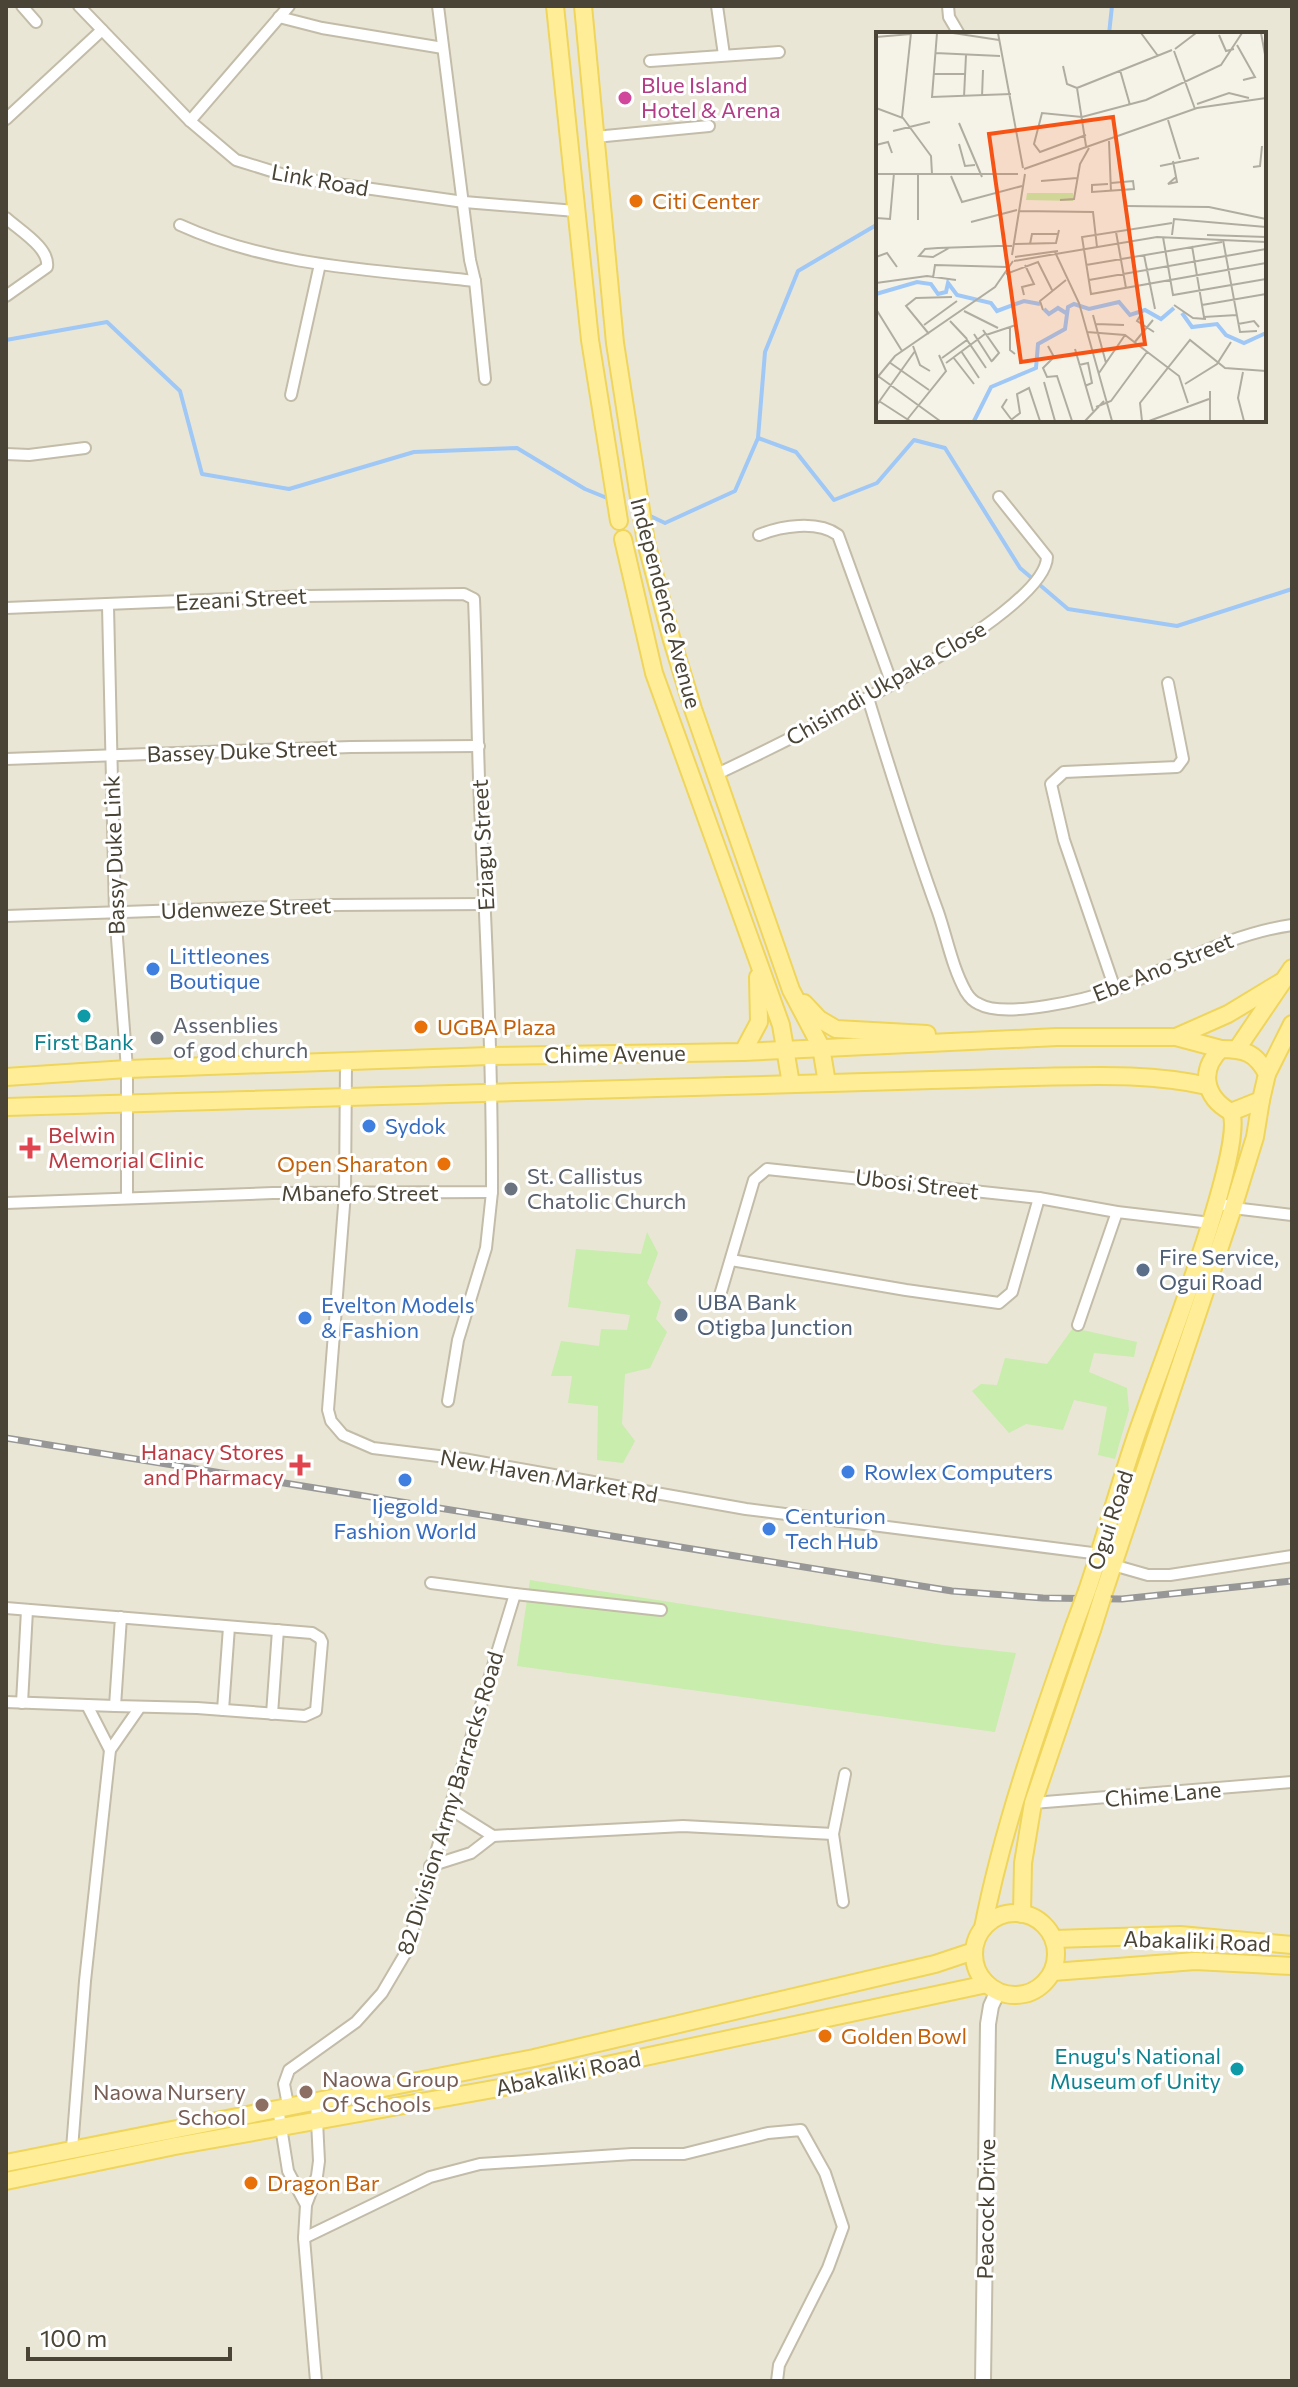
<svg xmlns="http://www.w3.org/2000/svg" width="1298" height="2387" viewBox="0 0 1298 2387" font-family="Commissioner,sans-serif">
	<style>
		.residential { fill: #eae6d5; fill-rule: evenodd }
		.green { fill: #c8edad }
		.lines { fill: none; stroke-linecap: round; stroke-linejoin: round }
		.stream { stroke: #9fc8f7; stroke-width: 4 }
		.minor-casing { stroke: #c2bca9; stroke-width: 14 }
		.tertiary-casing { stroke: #c2bca9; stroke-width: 18 }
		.primary-casing { stroke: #efd55c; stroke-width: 20 }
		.minor { stroke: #fff; stroke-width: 10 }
		.tertiary { stroke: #fff; stroke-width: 14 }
		.primary { stroke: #ffee97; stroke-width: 16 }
		.rail-casing { stroke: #979797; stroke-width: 7 }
		.rail { stroke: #fff; stroke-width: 4; stroke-dasharray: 12; stroke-linecap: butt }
		.primary-bridge-casing { stroke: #efd55c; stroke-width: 20; stroke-linecap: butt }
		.primary-bridge { stroke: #ffee97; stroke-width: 16 }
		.hotel-dot { fill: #d1479c; stroke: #fff; stroke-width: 3 }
		.food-dot { fill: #e8710a; stroke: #fff; stroke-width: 3 }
		.shop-dot { fill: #3f7fe0; stroke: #fff; stroke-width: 3 }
		.culture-dot { fill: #0f9aa8; stroke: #fff; stroke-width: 3 }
		.worship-dot { fill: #6b7280; stroke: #fff; stroke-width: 3 }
		.health-dot { fill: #e0444e; stroke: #fff; stroke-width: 3 }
		.service-dot { fill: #5c6f8a; stroke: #fff; stroke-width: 3 }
		.education-dot { fill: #8d6e63; stroke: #fff; stroke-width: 3 }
		.labels { text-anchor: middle; stroke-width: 6; stroke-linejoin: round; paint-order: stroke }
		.hotel-label { font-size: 22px; fill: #b23c85; stroke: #fff; text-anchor: start }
		.street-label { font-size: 22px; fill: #494435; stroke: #fff }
		.food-label { font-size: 22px; fill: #c56008; stroke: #fff; text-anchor: start }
		.shop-label { font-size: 22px; fill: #366cbe; stroke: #fff; text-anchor: start }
		.worship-label { font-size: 22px; fill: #5b616d; stroke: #fff; text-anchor: start }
		.culture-label { font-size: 22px; fill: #0d838f; stroke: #fff }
		.health-label { font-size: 22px; fill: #be3a42; stroke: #fff; text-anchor: start }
		.service-label { font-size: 22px; fill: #4e5e75; stroke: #fff; text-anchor: start }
		.education-label { font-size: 22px; fill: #785e54; stroke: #fff; text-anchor: start }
		.inset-river { fill: none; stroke: #9fc8f7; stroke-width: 4 }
		.inset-road { fill: none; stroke: #b0ada0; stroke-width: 2 }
		.view { fill: #f65417; fill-opacity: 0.15; stroke: #f65417; stroke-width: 4 }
		.inset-edge { fill: none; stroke: #494435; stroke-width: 4 }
	</style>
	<rect width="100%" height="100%" fill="#f5f3e8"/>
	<!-- residential -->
	<path class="residential" d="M6,6H1292V2381H6ZM878,34H1264V420H878Z"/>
	<!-- green -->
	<g class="green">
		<path d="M647,1232L658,1253L647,1283L661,1302L656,1319L667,1332L650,1368L625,1374L622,1424L635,1441L623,1463L597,1460L598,1406L568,1403L572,1376H551L561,1341L599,1346L601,1329L627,1330L630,1315L568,1307L576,1249L641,1254Z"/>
		<path d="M1073,1328L1137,1342L1134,1357L1094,1353L1089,1372L1127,1388L1129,1410L1115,1459L1098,1455L1107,1407L1074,1400L1063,1430L1026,1424L1009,1433L972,1391L981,1384L997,1385L1005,1358L1047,1364Z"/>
		<path d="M530,1580L944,1645L1016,1653L995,1732L517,1666Z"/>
	</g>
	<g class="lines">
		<!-- stream -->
		<g class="stream">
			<path d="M1109,34L1112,6"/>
			<path d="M6,340L107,322L180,391L202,474L289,489L414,452L517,448L585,489L612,500"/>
			<path d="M758,438L796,452L834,500L877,483L914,440L945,448L1020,568L1068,609L1177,626L1292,589"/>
			<path d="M646,514L665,523L735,491L758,438L765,352L798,271L878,224"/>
		</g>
		<!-- minor casing -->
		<g class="minor-casing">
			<g id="minor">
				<path d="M22,6L36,22"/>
				<path d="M79,6L190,121L236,160L294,178L464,202L576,211"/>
				<path d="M438,6L470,260L475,281L485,379"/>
				<path d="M717,6L724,55"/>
				<path d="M948,6L949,17L959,34"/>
				<path d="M279,17L322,28L443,48"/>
				<path d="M650,61L779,52"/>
				<path d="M6,119L102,30"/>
				<path d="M190,121L289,6"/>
				<path d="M595,137L709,126"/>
				<path d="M6,218C19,230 50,248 47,267L6,296"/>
				<path d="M180,225C272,267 375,270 475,281"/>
				<path d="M291,395L320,264"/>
				<path d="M6,454L29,455L85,448"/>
				<path d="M759,535C781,526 817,520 838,535L892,684"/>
				<path d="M108,606L115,912L127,1069V1197"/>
				<path d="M6,608L306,596L464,594L474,599C477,668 477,737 480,805C486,931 492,1056 492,1182V1192L273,1193L6,1203"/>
				<path d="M868,698C890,770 912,841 938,912C947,938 952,967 966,992C969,997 974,1002 979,1004C1005,1019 1088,999 1116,989C1175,966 1229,934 1292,925"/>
				<path d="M6,759L351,747L479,746"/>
				<path d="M717,774C774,747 1046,617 1047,557L999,497"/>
				<path d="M6,916L333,905L487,904"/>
				<path d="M1115,989L1064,840L1051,784L1064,772L1177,767L1183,759L1168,683"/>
				<path d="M346,1062L345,1193L328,1410L331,1421L343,1435L373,1448L463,1459L746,1509L1100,1554"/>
				<path d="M1217,1202L1233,1208L1292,1215"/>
				<path d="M731,1260L906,1290L999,1303L1012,1292L1039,1198"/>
				<path d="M718,1302L754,1180L767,1169L1039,1198L1117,1212L1211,1223"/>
				<path d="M1078,1325L1117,1212"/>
				<path d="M448,1401L458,1340L486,1248L492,1192"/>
				<path d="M1113,1565L1148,1575H1170L1292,1556"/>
				<path d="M431,1583L515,1594"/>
				<path d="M6,1608L312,1633L320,1638L322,1642L316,1711L305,1716L197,1708L115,1706L121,1617"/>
				<path d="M6,1702L115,1706"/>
				<path d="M22,1703L27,1610"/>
				<path d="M88,1707L110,1750"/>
				<path d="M223,1710L229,1627"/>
				<path d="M272,1714L278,1630"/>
				<path d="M1033,1803L1292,1782"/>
				<path d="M450,1809L493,1836L683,1826L833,1834"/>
				<path d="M430,1866L471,1853L493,1836"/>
				<path d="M843,1902L833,1834L845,1774"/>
				<path d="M316,2101L319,2161L317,2176L306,2205L304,2238L316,2381"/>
				<path d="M288,2105L284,2084L289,2070L356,2022L382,1993L405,1954L515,1594L661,1610"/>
				<path d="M278,2108L288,2171L306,2205"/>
				<path d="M72,2149L85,1981L110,1750L140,1707"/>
				<path d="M304,2238L430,2177L480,2164L632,2154H684L768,2133L801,2130L825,2173L843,2227L828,2268L779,2365L777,2381"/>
			</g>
		</g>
		<!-- tertiary casing -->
		<g class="tertiary-casing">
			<path id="tertiary" d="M983,2381L988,2024L991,2006L998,1991"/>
		</g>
		<!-- primary casing -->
		<g class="primary-casing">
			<g id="primary">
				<path d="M555,6L590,340L619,521"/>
				<path d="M583,6L615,343L646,542L671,637L693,709L791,990L821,1047L827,1083"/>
				<path d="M623,539L654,673L781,1025L791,1084"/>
				<path d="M804,1003L819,1019L836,1029L927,1034"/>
				<path d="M1176,1037L1228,1014L1281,982"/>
				<path d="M1221,1049C1245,1049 1256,1053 1267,1074L1261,1100L1231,1112C1204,1097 1199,1070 1221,1049Z"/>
				<path d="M1237,1049L1292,968"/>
				<path d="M743,1052L759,1022L758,977"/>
				<path d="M1267,1074L1292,1024"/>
				<path d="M6,1077L127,1069L489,1056L743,1052L1057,1037H1176L1221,1049"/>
				<path d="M6,1107L1034,1077C1092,1076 1151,1073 1207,1086"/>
				<path d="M1087,1591C1104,1541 1118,1489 1135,1439C1152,1388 1247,1149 1231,1112"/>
				<path d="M1103,1595L1233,1208L1255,1137L1261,1100"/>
				<circle cx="1015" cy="1954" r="41"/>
				<path d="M1022,1914L1023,1863L1033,1803L1092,1630"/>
				<path d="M983,1928C1003,1826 1039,1725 1074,1626"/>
				<path d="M1054,1939L1180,1935L1292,1945"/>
				<path d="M1053,1972L1195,1961L1292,1966"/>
				<path d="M6,2163L534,2058L935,1964L974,1951"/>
				<path d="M6,2181L175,2146L499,2088L987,1984"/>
			</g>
		</g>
		<!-- minor -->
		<use href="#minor" class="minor"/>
		<!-- tertiary -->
		<use href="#tertiary" class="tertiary"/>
		<!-- primary -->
		<use href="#primary" class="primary"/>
		<!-- rail casing -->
		<g class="rail-casing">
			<path id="rail" d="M6,1438L952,1591L1043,1598L1122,1599L1292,1581"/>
		</g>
		<!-- rail -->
		<use href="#rail" class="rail"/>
		<!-- primary-bridge casing -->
		<g class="primary-bridge-casing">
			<g id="primary-bridge">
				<path d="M1074,1626L1087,1591"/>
				<path d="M1092,1630L1103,1595"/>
			</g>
		</g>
		<!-- primary-bridge -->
		<use href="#primary-bridge" class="primary-bridge"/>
	</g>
	<!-- markers -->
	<circle class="hotel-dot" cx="625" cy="98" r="8"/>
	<g class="food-dot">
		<circle cx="636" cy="201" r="8"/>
		<circle cx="421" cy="1027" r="8"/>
		<circle cx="444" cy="1164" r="8"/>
		<circle cx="825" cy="2036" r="8"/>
		<circle cx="251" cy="2183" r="8"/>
	</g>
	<g class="shop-dot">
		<circle cx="153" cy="969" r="8"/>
		<circle cx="369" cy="1126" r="8"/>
		<circle cx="305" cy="1318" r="8"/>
		<circle cx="848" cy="1472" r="8"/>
		<circle cx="405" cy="1480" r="8"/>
		<circle cx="769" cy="1529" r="8"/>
	</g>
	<g class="culture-dot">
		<circle cx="84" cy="1016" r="8"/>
		<circle cx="1237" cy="2069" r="8"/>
	</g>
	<g class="worship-dot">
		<circle cx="157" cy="1038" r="8"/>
		<circle cx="511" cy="1189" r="8"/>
	</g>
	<g class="health-dot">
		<path d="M26 1136h8v8h8v8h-8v8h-8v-8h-8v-8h8z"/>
		<path d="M296 1453h8v8h8v8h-8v8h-8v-8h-8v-8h8z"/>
	</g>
	<g class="service-dot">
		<circle cx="1143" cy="1270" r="8"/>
		<circle cx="681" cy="1315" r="8"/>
	</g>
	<g class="education-dot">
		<circle cx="306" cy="2092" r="8"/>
		<circle cx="262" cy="2105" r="8"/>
	</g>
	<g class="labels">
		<!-- hotel labels -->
		<g class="hotel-label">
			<text x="641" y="93">Blue Island<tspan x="641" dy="25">Hotel &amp; Arena</tspan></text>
		</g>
		<!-- street labels -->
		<g class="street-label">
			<text transform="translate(320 180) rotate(10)" y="8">Link Road</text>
			<text transform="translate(241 599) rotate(-3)" y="8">Ezeani Street</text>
			<text transform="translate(666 603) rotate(75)" y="8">Independence Avenue</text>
			<text transform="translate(886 683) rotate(-30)" y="8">Chisimdi Ukpaka Close</text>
			<text transform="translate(242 751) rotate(-2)" y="8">Bassey Duke Street</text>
			<text transform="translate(483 845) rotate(-93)" y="8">Eziagu Street</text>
			<text transform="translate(114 855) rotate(-92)" y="8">Bassy Duke Link</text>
			<text transform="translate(246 908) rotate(-2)" y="8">Udenweze Street</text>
			<text transform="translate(1163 967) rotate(-22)" y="8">Ebe Ano Street</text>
			<text transform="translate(615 1054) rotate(-1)" y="8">Chime Avenue</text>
			<text transform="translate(917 1184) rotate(7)" y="8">Ubosi Street</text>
			<text x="360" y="1201">Mbanefo Street</text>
			<text transform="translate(549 1476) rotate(10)" y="8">New Haven Market Rd</text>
			<text transform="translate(1110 1520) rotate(-72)" y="8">Ogui Road</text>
			<text transform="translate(1163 1794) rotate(-5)" y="8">Chime Lane</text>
			<text transform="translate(450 1803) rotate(-73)" y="8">82 Division Army Barracks Road</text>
			<text transform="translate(1197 1941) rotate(2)" y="8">Abakaliki Road</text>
			<text transform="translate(568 2073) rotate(-12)" y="8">Abakaliki Road</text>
			<text transform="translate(986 2209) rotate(-89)" y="8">Peacock Drive</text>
		</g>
		<!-- food labels -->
		<g class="food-label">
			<text x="652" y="209">Citi Center</text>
			<text x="437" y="1035">UGBA Plaza</text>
			<text x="428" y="1172" text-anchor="end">Open Sharaton</text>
			<text x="841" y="2044">Golden Bowl</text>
			<text x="267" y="2191">Dragon Bar</text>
		</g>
		<!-- shop labels -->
		<g class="shop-label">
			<text x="169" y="964">Littleones<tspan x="169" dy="25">Boutique</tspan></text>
			<text x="385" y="1134">Sydok</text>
			<text x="321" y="1313">Evelton Models<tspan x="321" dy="25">&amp; Fashion</tspan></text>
			<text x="864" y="1480">Rowlex Computers</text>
			<text x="405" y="1514" text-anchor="middle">Ijegold<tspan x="405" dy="25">Fashion World</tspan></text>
			<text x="785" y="1524">Centurion<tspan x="785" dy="25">Tech Hub</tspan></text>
		</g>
		<!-- worship labels -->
		<g class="worship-label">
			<text x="173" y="1033">Assenblies<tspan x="173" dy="25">of god church</tspan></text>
			<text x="527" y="1184">St. Callistus<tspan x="527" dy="25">Chatolic Church</tspan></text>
		</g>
		<!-- culture labels -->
		<g class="culture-label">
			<text x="84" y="1050">First Bank</text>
			<text x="1221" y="2064" text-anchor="end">Enugu's National<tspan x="1221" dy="25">Museum of Unity</tspan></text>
		</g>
		<!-- health labels -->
		<g class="health-label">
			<text x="48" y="1143">Belwin<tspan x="48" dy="25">Memorial Clinic</tspan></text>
			<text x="284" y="1460" text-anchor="end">Hanacy Stores<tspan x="284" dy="25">and Pharmacy</tspan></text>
		</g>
		<!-- service labels -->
		<g class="service-label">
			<text x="1159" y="1265">Fire Service,<tspan x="1159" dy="25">Ogui Road</tspan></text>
			<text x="697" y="1310">UBA Bank<tspan x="697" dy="25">Otigba Junction</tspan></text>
		</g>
		<!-- education labels -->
		<g class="education-label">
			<text x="322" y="2087">Naowa Group<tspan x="322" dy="25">Of Schools</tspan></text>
			<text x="246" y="2100" text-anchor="end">Naowa Nursery<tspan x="246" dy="25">School</tspan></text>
		</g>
	</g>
	<!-- overview -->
	<g transform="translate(876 32)">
		<rect width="390" height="390" fill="#f5f3e8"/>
		<path d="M151,161H197V169L150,168Z" fill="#c8edad"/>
		<path class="inset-river" d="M0,262L41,250L55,252L62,262L70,260L72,251L81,263L115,271L121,279L148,269L164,272M168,277L173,282L182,276L190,281M306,281L316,295L341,292L350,303L368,311L390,301M98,389L115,355L160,336L162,312L189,297L192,275L198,272L213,277L243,270L254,283L269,278L285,287L298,276"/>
		<path class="inset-road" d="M61,1L56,65L135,62M77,1L123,8M122,1L147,136M265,1L282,24M385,1L390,28M343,3L350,19L358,17M0,5L35,2M361,13L379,45L367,48M299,17L320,1M298,19L319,77M59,21L124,24M187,34L191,52L201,56M244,38L254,73M57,42H89M88,65L90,23M106,65L107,38M321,72L353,61L373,66M0,76L27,86L55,124L56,142M26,85L35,1M292,88L304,127M83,91L106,145M17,99L54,90M210,103L164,120L158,112L166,81L206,85L270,68L345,33L366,1M233,109L235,160M83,112L89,134L99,133M0,113L12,110L16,121M210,114L201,56L296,18M297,129L301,150L292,152L300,145M284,134L323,126M377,135L384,134L386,114M148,137L321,76L390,66M0,142H142M75,144L86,170L146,154M165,149L201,146M232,152L216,153V160L258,157L257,149L235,151M184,168L198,167L204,132L213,116M250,174L333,175L390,187M143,179L217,180L221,215M0,186L14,187L18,141M42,188V142M95,190L141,178M296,191L206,205L215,262L390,231M240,200L250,256M296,203L298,187L390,195M331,203L390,205M287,205L297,263L390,247M347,208L364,300L381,299M137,212L180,211L183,198M154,212L156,202H182M316,214L328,285L361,283M73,216L57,225L43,224L49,217L62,216L122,214H136M179,220L203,271L236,389M136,223L149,142M268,223L279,277M0,225L11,221L21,235M139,225L182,219M138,229L281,205L390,210M210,233L346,210M130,242L162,230L176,258M57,246L59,233L131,235M213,248L390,217M0,251L51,244L80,248M148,263L146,255L158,252L149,233M298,273L317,286L330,287M326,273L390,262M0,277L26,319M167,278L164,269L190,248M88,279L122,296M217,283L230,331M264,284L261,289L278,300M74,289L91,307M220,292L248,293M362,292L378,289L383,295M48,293L81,269M134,295V318L139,322M107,298L123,321L116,329M211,300L249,303L303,344L312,371M53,302L30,274L40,266L76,265M98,302L116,330M110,303L140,293M258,311L277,288M37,314L44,333L54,339M172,314L178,325L167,336L171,345L181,344L196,389M199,317L217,379M85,319L103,346M77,325L98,352M66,326L91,308L110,336M13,330L53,358M70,331L109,302M203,333L212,331L216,351L209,354M367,340L362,366L368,389M223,341L249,303M2,344L64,389M0,347L19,324L119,255L137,229M168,350L179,389M309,352L341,332L355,310M131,367L126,375L135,387M3,369L34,389M0,374L39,319M220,375L235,369L271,320M135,388L144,381L141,362L153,356L164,389M30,389L70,339L63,323M209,389L228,369M266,389L264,371L314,308L349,336L390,339M273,389L333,367M334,389V359"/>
		<path class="view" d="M237,85L269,312L145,330L113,102Z"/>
		<rect width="390" height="390" class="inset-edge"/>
	</g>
	<!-- border -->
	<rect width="1298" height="2387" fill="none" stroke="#494435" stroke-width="16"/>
	<!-- scale -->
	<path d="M28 2347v12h202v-12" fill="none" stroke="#494435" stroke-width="4"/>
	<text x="40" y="2347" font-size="24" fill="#494435" stroke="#ffffff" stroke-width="6" paint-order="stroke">100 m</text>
</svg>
